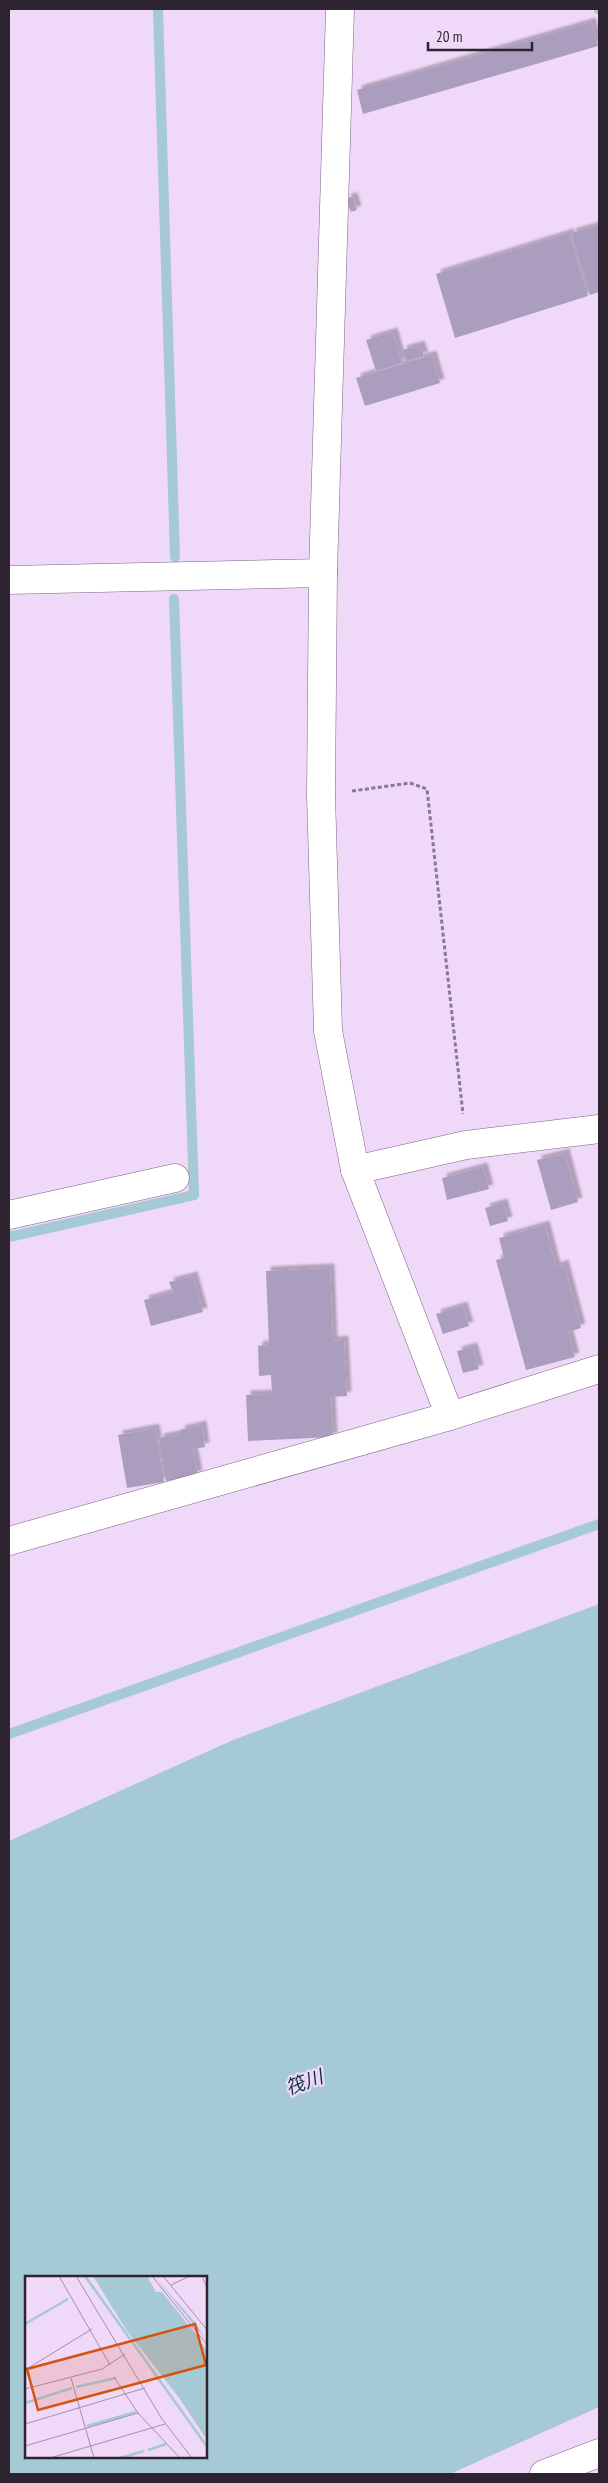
<svg xmlns="http://www.w3.org/2000/svg" width="608" height="2483" viewBox="0 0 608 2483" font-family="'PT Sans Narrow','Noto Sans JP',sans-serif">
	<style>
		.water { fill: #a5c9d5; fill-rule: evenodd }
		.lines { fill: none; stroke-linecap: round; stroke-linejoin: round }
		.stream { stroke: #a5c9d5; stroke-width: 10 }
		.building { fill: #ab9dbe; filter: url(#shadow) }
		.minor-casing { stroke: #7a6581; stroke-width: 29 }
		.path { stroke: #89798f; stroke-width: 3; stroke-dasharray: 4 2.5; stroke-linecap: butt }
		.minor { stroke: #fff; stroke-width: 28 }
		.labels { text-anchor: middle; stroke-width: 4.5; stroke-linejoin: round; paint-order: stroke }
		.water-label { font-size: 19px; font-style: italic; fill: #0f323c; stroke: #f0d8f8 }
		.inset-river { fill: none; stroke: #a5c9d5; stroke-width: 2.5 }
		.inset-road { fill: none; stroke: #a290a8; stroke-width: 1 }
		.view { fill: #d55410; fill-opacity: 0.15; stroke: #d55410; stroke-width: 2.5 }
		.inset-edge { fill: none; stroke: #2d2430; stroke-width: 2.5 }
	</style>
	<defs>
		<filter id="shadow"><feDropShadow dx="4.5" dy="-4.5" stdDeviation="1" flood-color="#0004"/></filter>
	</defs>
	<rect width="100%" height="100%" fill="#f0d8f8"/>
	<!-- water -->
	<path class="water" d="M599,1604V2407L450,2474H9V1841L233,1740ZM26,2277H206V2457H26Z"/>
	<g class="lines">
		<!-- stream -->
		<g class="stream">
			<path d="M158,9L175,557"/>
			<path d="M599,9V10"/>
			<path d="M9,1237L194,1195L174,599"/>
			<path d="M9,1734L599,1524"/>
		</g>
	</g>
	<!-- building -->
	<g class="building">
		<path d="M591,22L598,46L363,114L357,90Z"/>
		<path d="M353,197L357,210L351,212L346,198Z"/>
		<path d="M599,225V292L590,295L571,233Z"/>
		<path d="M569,233L588,296L455,338L436,274Z"/>
		<path d="M393,332L402,363L376,371L366,340Z"/>
		<path d="M420,345L424,356L406,361L402,350Z"/>
		<path d="M432,355L440,383L365,406L356,378Z"/>
		<path d="M565,1153L578,1202L551,1210L537,1160Z"/>
		<path d="M483,1167L489,1189L447,1200L442,1178Z"/>
		<path d="M503,1203L508,1221L490,1226L485,1208Z"/>
		<path d="M545,1225L556,1267L564,1264L581,1328L568,1332L575,1357L526,1370L496,1260L504,1258L499,1238Z"/>
		<path d="M330,1268L333,1341L344,1340L347,1396L331,1397L333,1437L248,1441L246,1395L272,1394L271,1375L259,1376L258,1346L269,1344L266,1271Z"/>
		<path d="M193,1276L203,1312L151,1326L144,1300L173,1292L169,1282Z"/>
		<path d="M463,1306L469,1326L443,1334L436,1314Z"/>
		<path d="M473,1347L479,1369L463,1373L457,1351Z"/>
		<path d="M202,1425L205,1447L193,1449L198,1475L166,1481L159,1438L181,1434L180,1430Z"/>
		<path d="M155,1428L164,1482L127,1488L118,1435Z"/>
	</g>
	<g class="lines">
		<!-- minor casing -->
		<g class="minor-casing">
			<g id="minor">
				<path d="M340,9L323,573L321,795L328,1031L355,1170L450,1416"/>
				<path d="M9,580L323,573"/>
				<path d="M355,1170L466,1145L599,1129"/>
				<path d="M9,1215L175,1178"/>
				<path d="M9,1541L450,1416L599,1369"/>
				<path d="M544,2474L599,2453"/>
			</g>
		</g>
		<!-- path -->
		<path class="path" d="M352,791L410,783L427,789L463,1114"/>
		<!-- minor -->
		<use href="#minor" class="minor"/>
	</g>
	<g class="labels">
		<!-- water labels -->
		<g class="water-label">
			<text transform="translate(304 2082) rotate(-20)" y="7">筏川</text>
		</g>
	</g>
	<!-- overview -->
	<g transform="translate(25 2276)">
		<rect width="182" height="182" fill="#f0d8f8"/>
		<path d="M68,0H122L131,16H137L172,60L182,75V164L155,123L102,55ZM129,0L170,46L182,66L174,55Z" fill="#a5c9d5"/>
		<path class="inset-river" d="M60,0L183,172M0,48L43,23M51,111L91,102M0,127L47,112M62,150L111,136M123,174L141,168M95,182L119,175"/>
		<path class="inset-road" d="M34,0L85,89M51,0L137,143L167,182M127,0L183,70M138,0L183,55M177,0L183,14M146,9L165,0M0,94L67,53M89,101L113,137L155,182M46,102L69,182M0,113L77,93L100,78M0,148L120,112M0,170L113,137M25,182L140,148"/>
		<path class="view" d="M170,48L181,89L13,134L2,93Z"/>
		<rect width="182" height="182" class="inset-edge"/>
	</g>
	<!-- border -->
	<rect width="608" height="2483" fill="none" stroke="#2d2430" stroke-width="20"/>
	<!-- scale -->
	<path d="M428 42v8h104v-8" fill="none" stroke="#2d2430" stroke-width="2.5"/>
	<text x="436" y="42" font-size="15" fill="#2d2430" stroke="#f0d8f8" stroke-width="4" paint-order="stroke">20 m</text>
</svg>
